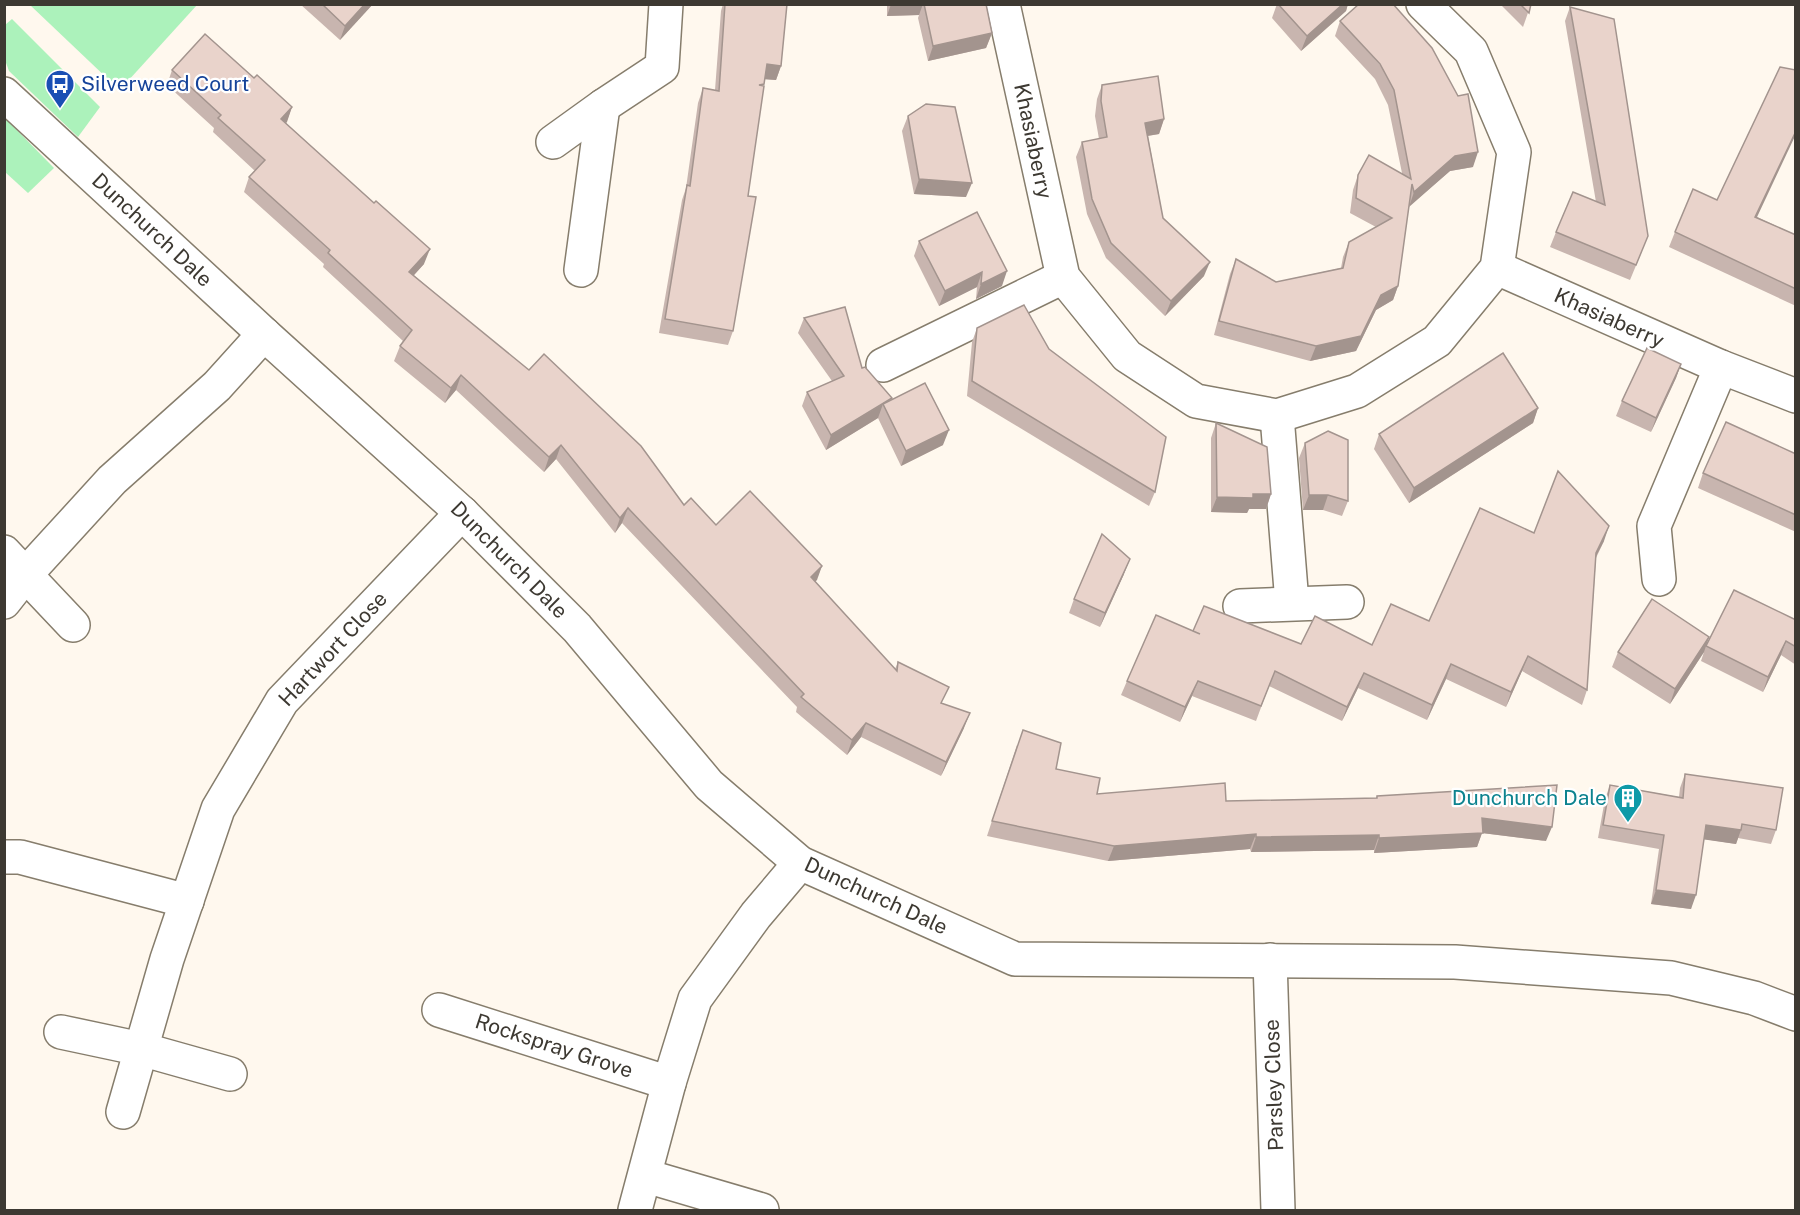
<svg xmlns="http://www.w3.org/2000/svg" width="1800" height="1215" viewBox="0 0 1800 1215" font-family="'Public Sans',sans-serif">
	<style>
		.green { fill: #acf2bb }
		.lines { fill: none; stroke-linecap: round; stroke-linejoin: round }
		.minor-casing { stroke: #867d6c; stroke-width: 36 }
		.tertiary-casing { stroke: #867d6c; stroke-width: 36 }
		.minor { stroke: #fff; stroke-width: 33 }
		.tertiary { stroke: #fff; stroke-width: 33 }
		.wall { fill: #c8b5af }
		.shaded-wall { fill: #a3948e }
		.building { fill: #e9d3cb; stroke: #a3948e; stroke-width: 1.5 }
		.labels { text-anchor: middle; stroke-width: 4.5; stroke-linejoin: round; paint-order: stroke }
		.transit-label { font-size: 21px; fill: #164399; stroke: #fff; text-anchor: start }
		.street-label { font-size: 21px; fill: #3d3932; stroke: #fff }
		.culture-label { font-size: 21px; fill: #0d838f; stroke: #fff; text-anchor: end }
	</style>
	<rect width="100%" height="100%" fill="#fff8ee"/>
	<!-- green -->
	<g class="green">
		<path d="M30,5H197L127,82L110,81Z"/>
		<path d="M12,19L100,107L78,137L9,71L5,60V25Z"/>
		<path d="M4,117L54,168L28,193L5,172Z"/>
	</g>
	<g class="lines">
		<!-- minor casing -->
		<g class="minor-casing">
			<g id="minor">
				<path d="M1003,4L1063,277L1127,356L1196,401L1277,416L1357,391L1437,341L1497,268L1514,152L1471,51L1423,4"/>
				<path d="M553,142L603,106L662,67L666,4"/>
				<path d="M1497,268L1721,367L1796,396"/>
				<path d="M581,270L603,106"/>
				<path d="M883,365L1063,277"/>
				<path d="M1277,416L1292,603"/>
				<path d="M4,552L73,625"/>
				<path d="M1659,579L1654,526L1721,367"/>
				<path d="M4,602L26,574L112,480L217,386L264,334"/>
				<path d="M1240,606L1347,602"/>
				<path d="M4,857H20L187,901"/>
				<path d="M1270,960L1278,1210"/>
				<path d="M439,1010L669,1083"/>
				<path d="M61,1032L141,1049L230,1074"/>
				<path d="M123,1112L167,959L218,809L282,701L462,513"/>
				<path d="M646,1176L762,1210"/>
				<path d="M635,1210L669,1083L695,999L756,915L800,863"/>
			</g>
		</g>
		<!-- tertiary casing -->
		<g class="tertiary-casing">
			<path id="tertiary" d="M4,94L264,334L462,513L577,628L709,785L800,863L1015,959L1455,962L1671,978L1754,998L1796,1014"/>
		</g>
		<!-- minor -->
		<use href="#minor" class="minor"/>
		<!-- tertiary -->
		<use href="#tertiary" class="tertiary"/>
	</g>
	<!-- wall -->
	<g class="wall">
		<path d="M300,4H373L340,40Z"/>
		<path d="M723,4H787L781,66L776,80L764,79L763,86L748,196L733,331L728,345L659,333L682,200L686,188L698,103L703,88L715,90L721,11Z"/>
		<path d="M887,4H986L992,33L986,48L928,61L918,18L919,15L887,16Z"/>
		<path d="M1277,4H1348L1346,11L1301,51L1272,18Z"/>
		<path d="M1500,4H1531L1523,27Z"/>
		<path d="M1570,7L1642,251L1630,280L1550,247L1556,232L1596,202L1565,21Z"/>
		<path d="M1340,21L1473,167L1450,171L1409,206L1398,286L1393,300L1376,310L1356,351L1310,361L1214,335L1230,274L1236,259L1276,282L1341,268L1343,257L1349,242L1376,227L1350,213L1353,190L1358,175L1402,173L1388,105L1375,79L1335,36Z"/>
		<path d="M172,70L254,78L292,107L286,123L424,264L414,275L684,505L716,525L822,566L815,582L895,669L898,662L942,704L964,728L941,776L861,737L847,755L796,712L797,707L622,523L615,533L556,459L544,472L456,390L445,403L394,361L400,346L403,341L323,267L324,264L244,192L249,177L255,171L213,132L214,128L167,85Z"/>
		<path d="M1102,85L1164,119L1159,134L1148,136L1163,218L1204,276L1165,316L1106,258L1087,214L1076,157L1082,142L1099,139L1095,116L1097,99Z"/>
		<path d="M908,116L966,197L914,194L902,131Z"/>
		<path d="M977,212L1002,286L976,299L977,287L939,306L914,256L919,241Z"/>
		<path d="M1757,217L1796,235V306L1669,247L1675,232Z"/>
		<path d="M804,318L891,400L943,445L901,466L878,418L826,450L802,406L807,392L832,381L798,333Z"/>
		<path d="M977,328L1049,349L1155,492L1149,506L967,396L972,342Z"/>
		<path d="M1681,364L1676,378L1651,432L1616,416L1622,401Z"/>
		<path d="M1538,408L1533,423L1409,503L1374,449L1379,434Z"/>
		<path d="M1216,423L1271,494L1266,509H1249L1247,513L1211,512V438Z"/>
		<path d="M1305,443L1348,501L1342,516L1323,510H1303L1299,458Z"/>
		<path d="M1796,454V532L1698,488L1703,473Z"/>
		<path d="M1534,533L1604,541L1596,558L1587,690L1582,705L1522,671L1506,707L1446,679L1427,720L1358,688L1342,721L1269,686L1256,721L1192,696L1180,722L1121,695L1127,681L1193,631L1301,644L1372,645L1429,621Z"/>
		<path d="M1124,574L1100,627L1069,613L1074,599Z"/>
		<path d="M1796,617V665L1781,655L1763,692L1701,661L1704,652L1670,704L1612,667L1618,652L1709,637L1706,646L1794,619Z"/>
		<path d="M1017,745L1097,794L1226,801L1376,798L1377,796L1546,841L1482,833L1477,847L1374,853V850L1251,852L1250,849L1108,861L987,836Z"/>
		<path d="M1685,774L1776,830L1771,844L1738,838L1736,844L1704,839L1691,909L1651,904L1659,849L1598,838L1605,799L1610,785L1679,797L1680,788Z"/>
	</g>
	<!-- shaded-wall -->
	<g class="shaded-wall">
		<path d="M365,4H373L340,40L345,26Z"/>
		<path d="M891,4H923L919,15L887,16Z"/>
		<path d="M1343,4H1348L1346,11L1301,51L1307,36Z"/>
		<path d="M992,33L986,48L928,61L933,46Z"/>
		<path d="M767,64L781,66L776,80L761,79Z"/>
		<path d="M292,107L287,122L276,134L281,119Z"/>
		<path d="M1164,119L1159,134L1140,137L1145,123Z"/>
		<path d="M1796,131V134L1750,232L1755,217Z"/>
		<path d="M1478,152L1473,167L1450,171L1409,207L1414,192L1455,156Z"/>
		<path d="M919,179L972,183L966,197L914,194Z"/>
		<path d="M430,249L424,264L404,286L409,272Z"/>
		<path d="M1210,262L1204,276L1165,316L1171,301Z"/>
		<path d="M1007,271L1002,286L976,299L981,284Z"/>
		<path d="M982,272L977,287L939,306L945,291Z"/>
		<path d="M1398,286L1393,300L1376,310L1356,351L1310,361L1316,346L1381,295Z"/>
		<path d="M1681,364L1676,378L1651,432L1656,418Z"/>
		<path d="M461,375L456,390L445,403L451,388Z"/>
		<path d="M883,404L878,418L826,450L831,435Z"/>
		<path d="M1538,408L1533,423L1409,503L1414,488Z"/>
		<path d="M949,430L943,445L901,466L906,451Z"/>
		<path d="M561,445L556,459L544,472L549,457Z"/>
		<path d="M1253,494H1271L1266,509H1249L1247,513L1211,512L1217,497Z"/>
		<path d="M1309,495H1328L1323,510H1303Z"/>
		<path d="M628,508L622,523L615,533L620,518Z"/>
		<path d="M1609,526L1604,541L1590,568L1596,553Z"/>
		<path d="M1130,559L1124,574L1100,627L1105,613Z"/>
		<path d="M822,566L817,580L805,592L811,577Z"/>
		<path d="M1709,637L1704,652L1670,704L1675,689Z"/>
		<path d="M1786,641L1781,655L1763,692L1768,677Z"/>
		<path d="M1528,656L1522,671L1506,707L1511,692Z"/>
		<path d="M1451,664L1446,679L1427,720L1432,705Z"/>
		<path d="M1364,673L1358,688L1342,721L1347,707Z"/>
		<path d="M1198,681L1192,696L1180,722L1185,707Z"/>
		<path d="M970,713L964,728L941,776L946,762Z"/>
		<path d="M866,723L861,737L847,755L852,740Z"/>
		<path d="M1482,818L1552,827L1546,841L1482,833L1477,847L1374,853L1379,838Z"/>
		<path d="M1706,825L1741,830L1736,844L1701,839Z"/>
		<path d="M1256,834L1250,849L1108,861L1114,846Z"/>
		<path d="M1379,835L1374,850L1251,852L1256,837Z"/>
		<path d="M1656,890L1696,895L1691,909L1651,904Z"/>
	</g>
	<!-- building -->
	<g class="building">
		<path d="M322,4H365L345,26Z"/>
		<path d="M725,4H787L781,66L767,64L764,84L759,85L764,86L748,196L756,197L733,331L665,319L687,185L690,186L703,88L719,91Z"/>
		<path d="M924,4H986L992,33L933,46Z"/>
		<path d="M1278,4H1343L1307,36Z"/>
		<path d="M1359,4H1393L1432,48L1458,96L1468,94L1478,152L1455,156L1414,192L1412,184L1398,286L1381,295L1361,336L1316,346L1219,321L1236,259L1276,282L1343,268L1349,242L1392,218L1356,198L1358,175L1369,155L1411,179L1394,90L1380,64L1340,21Z"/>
		<path d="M1520,4H1531L1529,13Z"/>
		<path d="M1570,7L1614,19L1648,236L1636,265L1556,232L1573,192L1605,205Z"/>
		<path d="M205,34L254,78L257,75L292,107L281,119L374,203L376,201L430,249L409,272L529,370L544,354L641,446L684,505L691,498L716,525L750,491L822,566L811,577L897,671L898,662L949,687L941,703L970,713L946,762L866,723L852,740L801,697L804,694L628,508L620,518L561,445L549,457L461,375L451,388L400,346L412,330L328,253L330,250L249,177L265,160L218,118L221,115L172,70Z"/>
		<path d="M1780,67L1796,70V131L1755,217L1796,235V289L1675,232L1693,189L1717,200Z"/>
		<path d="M1158,76L1164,119L1145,123L1163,218L1210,262L1171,301L1111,243L1092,199L1082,142L1107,137L1101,101L1102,85Z"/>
		<path d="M926,104L955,107L972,183L919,179L908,116Z"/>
		<path d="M977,212L1007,271L981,284L982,272L945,291L919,241Z"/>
		<path d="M1024,305L1049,349L1166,437L1155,492L972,381L977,328Z"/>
		<path d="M845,307L862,368L865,367L892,398L831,435L807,392L844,376L804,318Z"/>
		<path d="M1647,348L1681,364L1656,418L1622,401Z"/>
		<path d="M1503,353L1538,408L1414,488L1379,434Z"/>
		<path d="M925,383L949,430L906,451L883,404Z"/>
		<path d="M1726,422L1796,454V515L1703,473Z"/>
		<path d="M1216,423L1267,447L1271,494H1253V498L1217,497Z"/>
		<path d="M1328,431L1348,440V501L1328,495H1309L1305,443Z"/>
		<path d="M1558,471L1609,526L1596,553L1587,690L1528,656L1511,692L1451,664L1432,705L1364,673L1347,707L1275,671L1261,706L1198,681L1185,707L1127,681L1156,615L1200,634L1193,631L1204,606L1301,644L1315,616L1372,645L1391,604L1429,621L1480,508L1534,533Z"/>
		<path d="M1102,534L1130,559L1105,613L1074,599Z"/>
		<path d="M1734,590L1794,619L1796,617V647L1786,641L1768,677L1706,646Z"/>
		<path d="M1652,599L1709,637L1675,689L1618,652Z"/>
		<path d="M1023,730L1061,743L1056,769L1100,778L1097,794L1225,783L1226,801L1377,798V796L1557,785L1552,827L1482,818L1483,833L1379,838V835L1256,837V834L1114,846L992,821Z"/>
		<path d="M1685,774L1783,788L1776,830L1742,824L1741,830L1706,825L1696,895L1656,890L1664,835L1603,825L1610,785L1683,798Z"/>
	</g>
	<!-- icons -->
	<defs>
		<g id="bus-pin" transform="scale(1.5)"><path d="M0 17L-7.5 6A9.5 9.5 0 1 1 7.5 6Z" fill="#1a4fb4" stroke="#fff"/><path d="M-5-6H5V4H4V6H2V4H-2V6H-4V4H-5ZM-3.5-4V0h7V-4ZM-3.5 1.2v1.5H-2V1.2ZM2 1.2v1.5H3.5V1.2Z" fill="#fff"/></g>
		<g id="building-pin" transform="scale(1.5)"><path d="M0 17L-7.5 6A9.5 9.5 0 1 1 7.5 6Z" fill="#0f9aa8" stroke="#fff"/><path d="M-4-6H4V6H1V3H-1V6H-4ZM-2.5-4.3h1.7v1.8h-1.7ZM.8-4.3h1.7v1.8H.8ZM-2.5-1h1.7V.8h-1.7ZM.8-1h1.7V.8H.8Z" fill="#fff"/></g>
	</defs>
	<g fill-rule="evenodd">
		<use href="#bus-pin" x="60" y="84"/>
		<use href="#building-pin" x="1628" y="798"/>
	</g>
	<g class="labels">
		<!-- transit labels -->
		<g class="transit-label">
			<text x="81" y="91">Silverweed Court</text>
		</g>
		<!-- street labels -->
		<g class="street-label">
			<text transform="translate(1033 141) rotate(78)" y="7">Khasiaberry</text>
			<text transform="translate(152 230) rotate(43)" y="7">Dunchurch Dale</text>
			<text transform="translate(1609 318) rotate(24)" y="7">Khasiaberry</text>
			<text transform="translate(509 560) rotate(45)" y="7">Dunchurch Dale</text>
			<text transform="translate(333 649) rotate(-47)" y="7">Hartwort Close</text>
			<text transform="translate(876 896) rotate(25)" y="7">Dunchurch Dale</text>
			<text transform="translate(554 1046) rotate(18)" y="7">Rockspray Grove</text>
			<text transform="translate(1274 1085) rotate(-92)" y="7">Parsley Close</text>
		</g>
		<!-- culture labels -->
		<g class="culture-label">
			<text x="1607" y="805">Dunchurch Dale</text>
		</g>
	</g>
	<!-- border -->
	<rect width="1800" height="1215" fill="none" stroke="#3d3932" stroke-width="12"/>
</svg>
